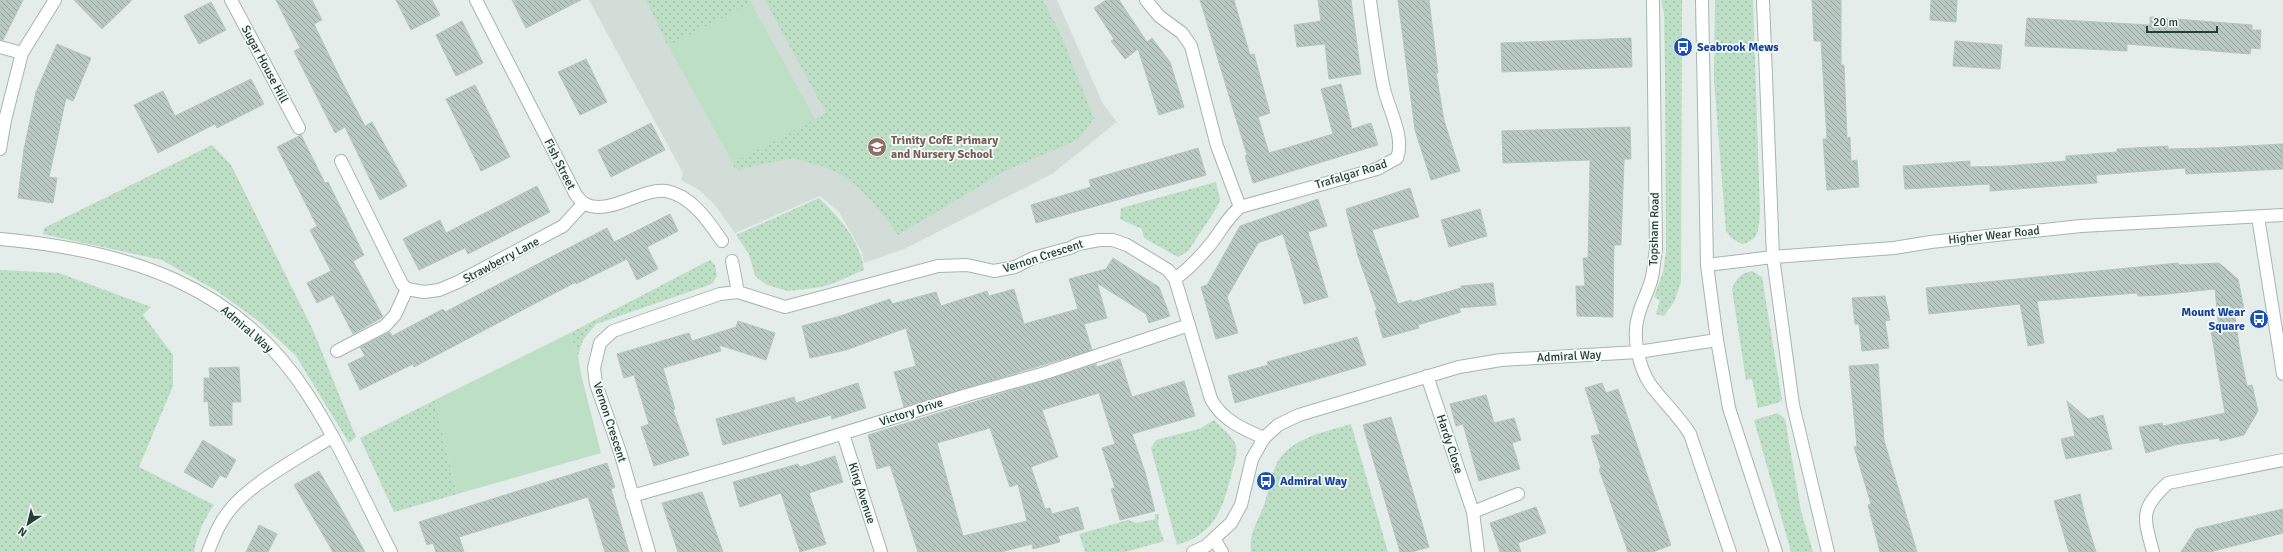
<svg xmlns="http://www.w3.org/2000/svg" width="2283" height="552" viewBox="0 0 2283 552" font-family="Signika,sans-serif">
	<style>
		.built { fill: #d2ddd8 }
		.grass { fill: url(#grass-dots) }
		.green { fill: #bcdfc5 }
		.building { fill: url(#building-back-hatch); stroke: #b6c7c0; fill-rule: evenodd }
		.lines { fill: none; stroke-linecap: round; stroke-linejoin: round }
		.minor-casing { stroke: #a6b5b0; stroke-width: 14 }
		.tertiary-casing { stroke: #a6b5b0; stroke-width: 14 }
		.minor { stroke: #fff; stroke-width: 12 }
		.tertiary { stroke: #fff; stroke-width: 12 }
		.labels { text-anchor: middle; stroke-width: 3.5; stroke-linejoin: round; paint-order: stroke }
		.transit-label { font-size: 12px; font-weight: bold; fill: #164399; stroke: #f4faf7; text-anchor: start }
		.street-label { font-size: 12px; fill: #233f37; stroke: #f4faf7 }
		.education-label { font-size: 12px; font-weight: bold; fill: #785e54; stroke: #f4faf7; text-anchor: start }
	</style>
	<defs>
		<pattern id="grass-dots" width="8" height="8" patternUnits="userSpaceOnUse"><rect width="8" height="8" fill="#bcdfc5"/><path d="M2 2h.1M6 6h.1" fill="none" stroke="#a1c0aa" stroke-width="1.8" stroke-linecap="round"/></pattern>
		<pattern id="building-back-hatch" width="6" height="6" patternUnits="userSpaceOnUse"><rect width="6" height="6" fill="#b9c8c2"/><path d="M-1 5l2 2M0 0l6 6M5-1l2 2" fill="none" stroke="#96a49e"/></pattern>
	</defs>
	<rect width="100%" height="100%" fill="#e4ede9"/>
	<!-- built -->
	<path class="built" d="M589,0H1057L1103,104L1117,122L1052,174L904,249L864,263L862,252L839,212L820,196L735,233L714,204L699,190L681,180L683,173Z"/>
	<!-- grass -->
	<g class="grass">
		<path d="M646,0H749L751,3L668,46Z"/>
		<path d="M765,0H1043L1060,33L1094,119L1079,139L1005,171L898,235C874,202 853,173 811,163C805,162 799,159 793,159C775,160 757,166 739,170L734,167L733,163L826,113Z"/>
		<path d="M1661,0H1682L1681,282L1674,302L1664,316L1656,314L1660,300L1654,297L1663,272L1666,252L1665,71L1664,13Z"/>
		<path d="M1715,0H1753L1760,213C1758,230 1760,240 1742,244L1731,238L1726,231L1714,80Z"/>
		<path d="M212,145L231,165L313,330L356,437L349,443L296,356L261,323L217,291L162,260L43,234L44,228Z"/>
		<path d="M1216,182L1220,200L1216,209L1188,251L1178,257L1144,238L1142,229L1120,219L1121,208Z"/>
		<path d="M819,198C840,218 860,240 864,270L829,285L815,288L788,291L767,285L755,276L749,254L736,235Z"/>
		<path d="M710,260L715,265L717,276L712,284L596,324L583,340L578,356L570,333Z"/>
		<path d="M0,270L59,273L151,307L143,315L173,355V386L139,467L214,505C204,519 197,535 194,552H0Z"/>
		<path d="M1752,271L1762,277L1782,400L1777,403L1758,408L1752,379L1746,380L1732,289C1736,279 1741,273 1752,271Z"/>
		<path d="M435,400L457,494L394,512L360,438Z"/>
		<path d="M1778,413L1785,419L1801,511L1813,552H1791L1754,420Z"/>
		<path d="M1214,420C1220,427 1234,437 1236,446C1238,456 1233,467 1231,476C1222,511 1214,534 1177,545L1151,448L1156,440L1199,429Z"/>
		<path d="M1351,424L1388,552H1251C1249,532 1257,524 1264,505C1268,493 1270,481 1274,470C1285,438 1323,433 1351,424Z"/>
		<path d="M1155,514H1159L1158,524L1164,541L1125,552H1085L1079,534L1128,520L1137,523L1155,519Z"/>
	</g>
	<!-- green -->
	<g class="green">
		<path d="M751,3L815,119L733,163L668,46Z"/>
		<path d="M570,333L578,356L581,374L601,453L457,494L435,400Z"/>
	</g>
	<!-- building -->
	<g class="building">
		<path d="M0,0H23L3,40H0Z"/>
		<path d="M74,0H132L102,29Z"/>
		<path d="M276,0H312L322,20L314,24L341,80L365,126L372,122L407,186L380,200L345,127L335,133L294,51L300,48Z"/>
		<path d="M396,0H432L440,15L411,30Z"/>
		<path d="M512,0H581L526,28Z"/>
		<path d="M1106,0H1119L1147,42L1152,38L1170,62L1184,107L1159,115L1138,49L1125,59L1111,41L1114,39L1094,8Z"/>
		<path d="M1200,0H1234L1250,55L1254,54L1270,113L1258,117L1269,153L1333,134L1321,89L1341,84L1352,129L1371,123L1378,145L1253,183L1245,156L1247,155Z"/>
		<path d="M1318,0H1351L1361,74L1329,79L1325,44L1297,47L1294,25L1321,21Z"/>
		<path d="M1398,0H1429L1438,73H1436L1444,120L1460,171L1431,180L1415,130Z"/>
		<path d="M1812,0H1841V65H1844L1847,138L1850,137L1851,161L1857,160L1859,187L1827,190L1823,139H1827L1821,41H1814Z"/>
		<path d="M1931,0H1957L1956,22L1930,20Z"/>
		<path d="M211,2L226,30L199,44L184,16Z"/>
		<path d="M2150,17L2252,25V30H2261L2260,49L2251,48L2250,54L2127,44V51L2025,46L2027,18L2150,25Z"/>
		<path d="M462,21L483,63L456,76L436,35Z"/>
		<path d="M1631,38L1632,67L1502,72L1501,43Z"/>
		<path d="M1955,41L2002,45L2000,69L1953,66Z"/>
		<path d="M57,44L91,58L73,101L66,98L49,177L57,178L53,203L18,198L24,149L36,92Z"/>
		<path d="M586,59L607,102L580,115L558,72Z"/>
		<path d="M251,79L264,104L217,128L215,124L158,153L134,105L163,91L175,116Z"/>
		<path d="M475,85L510,157L481,171L446,99Z"/>
		<path d="M651,123L665,150L611,177L598,150Z"/>
		<path d="M1630,127L1631,159H1624L1621,245H1614L1613,317L1577,316L1576,286H1585L1583,258H1588L1590,160L1503,163L1502,131Z"/>
		<path d="M301,135L325,183L328,182L364,255L353,261L383,317L353,334L333,295L317,303L307,283L331,271L310,230L317,226L277,147Z"/>
		<path d="M2283,144V169L2186,174L2185,168L2096,175L2097,183L1990,191V184L1905,189L1903,166L1970,161V167L2006,166L2066,161V156L2117,152V149L2168,146V149L2208,148Z"/>
		<path d="M1198,148L1206,175L1036,223L1031,205L1091,187L1089,180Z"/>
		<path d="M537,186L550,212L468,254L465,248L419,270L403,239L440,220L446,233Z"/>
		<path d="M1410,188L1419,217L1372,230L1398,304L1411,300L1412,302L1461,288V286L1493,283L1496,305L1459,308L1461,312L1418,325L1419,328L1383,338L1375,311L1377,310L1358,256L1346,209Z"/>
		<path d="M1318,199L1327,226L1308,232L1328,297L1304,304L1283,234L1258,243L1227,297L1238,333L1216,339L1201,287L1207,285L1240,226Z"/>
		<path d="M1480,209L1487,236L1449,247L1441,220Z"/>
		<path d="M670,214L678,231L647,247L658,269L637,280L627,259L576,284V282L414,367L413,364L360,390L348,364L365,356L360,347L390,332L392,336L443,309L445,312L607,228L614,242Z"/>
		<path d="M1113,258L1159,287L1170,316L1149,323L1146,314L1097,283L1107,318L1084,324L1092,350L904,407L894,372L916,366L906,328L846,350L810,358L802,326L837,317L890,299L892,304L936,292L941,306L987,291L989,296L1014,289L1024,324L1078,309L1069,279L1106,269Z"/>
		<path d="M2178,263V265L2219,263L2238,279L2244,309L2234,310L2240,352L2247,386L2252,385L2258,411L2244,435L2220,441L2219,438L2175,445L2146,453L2139,427L2162,423L2163,426L2225,413L2211,331L2219,330L2215,289L2158,295L2138,296L2137,293L2037,301L2044,343L2028,346L2020,304L1929,314L1926,288Z"/>
		<path d="M1885,296L1890,320L1885,321L1889,348L1862,351L1859,324H1855L1852,298Z"/>
		<path d="M738,321L775,333L766,360L719,345L721,351L663,368L675,409L673,410L689,455L654,466L641,427L649,424L634,375L624,378L617,354L689,333L692,341L736,327Z"/>
		<path d="M1357,337L1366,365L1235,403L1228,376L1268,365L1267,362Z"/>
		<path d="M1120,359L1132,397L1184,381L1195,416L1132,434L1145,472L1155,511L1120,520L1111,489L1115,488L1102,448L1115,444L1099,393L1042,410L1058,457L1031,467L1045,509L1050,508L1052,514L1078,507L1084,529L1058,536L1060,542L1033,549L1032,544L1001,552H918L890,465L877,469L868,435L1096,364L1097,367ZM990,428L1010,487L1018,484L1027,521L963,536L937,443Z"/>
		<path d="M1878,364L1884,440L1917,552H1880L1868,505L1871,504L1854,447L1857,446L1849,366Z"/>
		<path d="M239,367L241,402H232V425L210,426L208,401L204,402V378H210L209,368Z"/>
		<path d="M858,383L866,408L832,419L831,415L723,445L716,419L794,397L796,403Z"/>
		<path d="M1602,383L1606,393L1618,389L1671,545L1653,552H1628L1599,469L1601,468L1591,436L1600,434L1585,388Z"/>
		<path d="M1486,395L1494,423L1514,418L1521,440L1512,443L1520,469L1479,481L1463,424L1456,426L1450,404Z"/>
		<path d="M2067,401L2088,419L2103,415L2112,449L2066,459L2061,439L2075,436Z"/>
		<path d="M1391,417L1429,547L1412,552H1400L1363,425Z"/>
		<path d="M203,440L236,460L226,478L220,475L212,488L184,472Z"/>
		<path d="M835,456L843,482L809,493L826,544L800,552L781,493L740,507L733,482L798,464L800,467Z"/>
		<path d="M607,463L615,487L611,489L629,552H605L588,497L459,537L464,552H436L433,543L427,545L419,522Z"/>
		<path d="M319,471L338,503L365,552H333L294,485Z"/>
		<path d="M702,492L723,552H678L662,503Z"/>
		<path d="M2080,494L2085,516L2096,552H2069L2063,532L2054,501Z"/>
		<path d="M1536,507L1546,533L1518,543L1521,552H1500L1490,523Z"/>
		<path d="M2283,509V533L2210,552H2181L2196,529Z"/>
		<path d="M259,525L277,534L268,552H246Z"/>
	</g>
	<g class="lines">
		<!-- minor casing -->
		<g class="minor-casing">
			<g id="minor">
				<path d="M231,0L299,128"/>
				<path d="M476,0L576,195C578,197 581,202 585,204C610,216 640,188 666,191C691,195 709,222 722,241"/>
				<path d="M1146,0L1159,16L1182,33L1191,46L1217,146L1240,207"/>
				<path d="M1653,0L1656,250C1654,259 1654,268 1652,277C1649,291 1641,303 1638,317C1632,337 1639,367 1650,384C1663,402 1679,416 1690,434L1730,552"/>
				<path d="M1763,0L1773,257L1793,405L1828,552"/>
				<path d="M0,47L22,53"/>
				<path d="M0,149L5,120L22,53L55,0"/>
				<path d="M341,161L402,284L407,289L424,292L439,290L458,282L563,226L584,203"/>
				<path d="M2258,217L2283,374"/>
				<path d="M0,239C125,250 237,284 308,395C340,444 364,500 391,552"/>
				<path d="M732,261L738,292L785,307L938,266L967,265L994,271L1015,267L1033,258L1070,248L1078,244L1099,240H1113L1127,245L1168,270L1175,279L1211,399C1222,420 1243,429 1264,438"/>
				<path d="M1707,265L1773,257L1894,248L1931,242L2081,226L2283,215"/>
				<path d="M1175,279C1190,268 1202,255 1213,241C1222,229 1228,217 1240,207L1377,169L1397,158C1405,137 1389,110 1384,89C1378,60 1374,30 1370,0"/>
				<path d="M337,351L385,326L395,315L407,289"/>
				<path d="M1427,376L1473,512L1478,552"/>
				<path d="M843,434L881,552"/>
				<path d="M632,496L744,464L967,395L1045,373L1189,325"/>
				<path d="M1473,512L1518,494"/>
				<path d="M1214,539L1222,552"/>
				<path d="M208,552C214,537 219,523 229,511C249,484 303,455 332,437"/>
				<path d="M649,552L620,452L596,384L594,368L600,343L613,331L720,294L738,292"/>
				<path d="M1193,552L1206,546L1231,523L1241,505L1252,459L1264,438L1278,425L1299,415L1459,367L1501,360L1638,352L1717,340"/>
				<path d="M2153,552C2144,518 2139,509 2168,483L2283,460"/>
			</g>
		</g>
		<!-- tertiary casing -->
		<g class="tertiary-casing">
			<path id="tertiary" d="M1702,0L1707,265L1717,340L1729,408L1776,552"/>
		</g>
		<!-- minor -->
		<use href="#minor" class="minor"/>
		<!-- tertiary -->
		<use href="#tertiary" class="tertiary"/>
	</g>
	<!-- icons -->
	<defs>
		<g id="bus-disc" transform="scale(1)"><circle r="9.5" fill="#1a4fb4" stroke="#f4faf7"/><path d="M-5-6H5V4H4V6H2V4H-2V6H-4V4H-5ZM-3.5-4V0h7V-4ZM-3.5 1.2v1.5H-2V1.2ZM2 1.2v1.5H3.5V1.2Z" fill="#fff"/></g>
		<g id="school-disc" transform="scale(1)"><circle r="9.5" fill="#8d6e63" stroke="#f4faf7"/><path d="M0-5L7-2L0 1L-7-2ZM-4 1L0 2.5L4 1V4Q0 6-4 4Z" fill="#fff"/></g>
	</defs>
	<g fill-rule="evenodd">
		<use href="#bus-disc" x="1683" y="47"/>
		<use href="#school-disc" x="877" y="147"/>
		<use href="#bus-disc" x="2259" y="319"/>
		<use href="#bus-disc" x="1266" y="481"/>
	</g>
	<g class="labels">
		<!-- transit labels -->
		<g class="transit-label">
			<text x="1697" y="51">Seabrook Mews</text>
			<text x="2245" y="316" text-anchor="end">Mount Wear<tspan x="2245" dy="14">Square</tspan></text>
			<text x="1280" y="485">Admiral Way</text>
		</g>
		<!-- street labels -->
		<g class="street-label">
			<text transform="translate(265 64) rotate(62)" y="4">Sugar House Hill</text>
			<text transform="translate(560 164) rotate(63)" y="4">Fish Street</text>
			<text transform="translate(1351 174) rotate(-17)" y="4">Trafalgar Road</text>
			<text transform="translate(1654 229) rotate(-89)" y="4">Topsham Road</text>
			<text transform="translate(1994 235) rotate(-6)" y="4">Higher Wear Road</text>
			<text transform="translate(1043 256) rotate(-18)" y="4">Vernon Crescent</text>
			<text transform="translate(501 260) rotate(-28)" y="4">Strawberry Lane</text>
			<text transform="translate(247 329) rotate(41)" y="4">Admiral Way</text>
			<text transform="translate(1569 356) rotate(-3)" y="4">Admiral Way</text>
			<text transform="translate(911 412) rotate(-18)" y="4">Victory Drive</text>
			<text transform="translate(610 422) rotate(72)" y="4">Vernon Crescent</text>
			<text transform="translate(1450 444) rotate(72)" y="4">Hardy Close</text>
			<text transform="translate(862 493) rotate(72)" y="4">King Avenue</text>
		</g>
		<!-- education labels -->
		<g class="education-label">
			<text x="891" y="144">Trinity CofE Primary<tspan x="891" dy="14">and Nursery School</tspan></text>
		</g>
	</g>
	<!-- north arrow -->
	<g transform="translate(28 524) rotate(215)" stroke="#f4faf7" stroke-width="3" paint-order="stroke">
	<path d="M0-3L7 15L0 10L-7 15Z" fill="#233f37"/>
	<text y="-6" font-size="11" font-weight="bold" text-anchor="middle" fill="#233f37">N</text>
	</g>
	<!-- scale -->
	<path d="M2147 26v6h70v-6" fill="none" stroke="#233f37" stroke-width="2"/>
	<text x="2153" y="26" font-size="12" fill="#233f37" stroke="#f4faf7" stroke-width="3" paint-order="stroke">20 m</text>
</svg>
